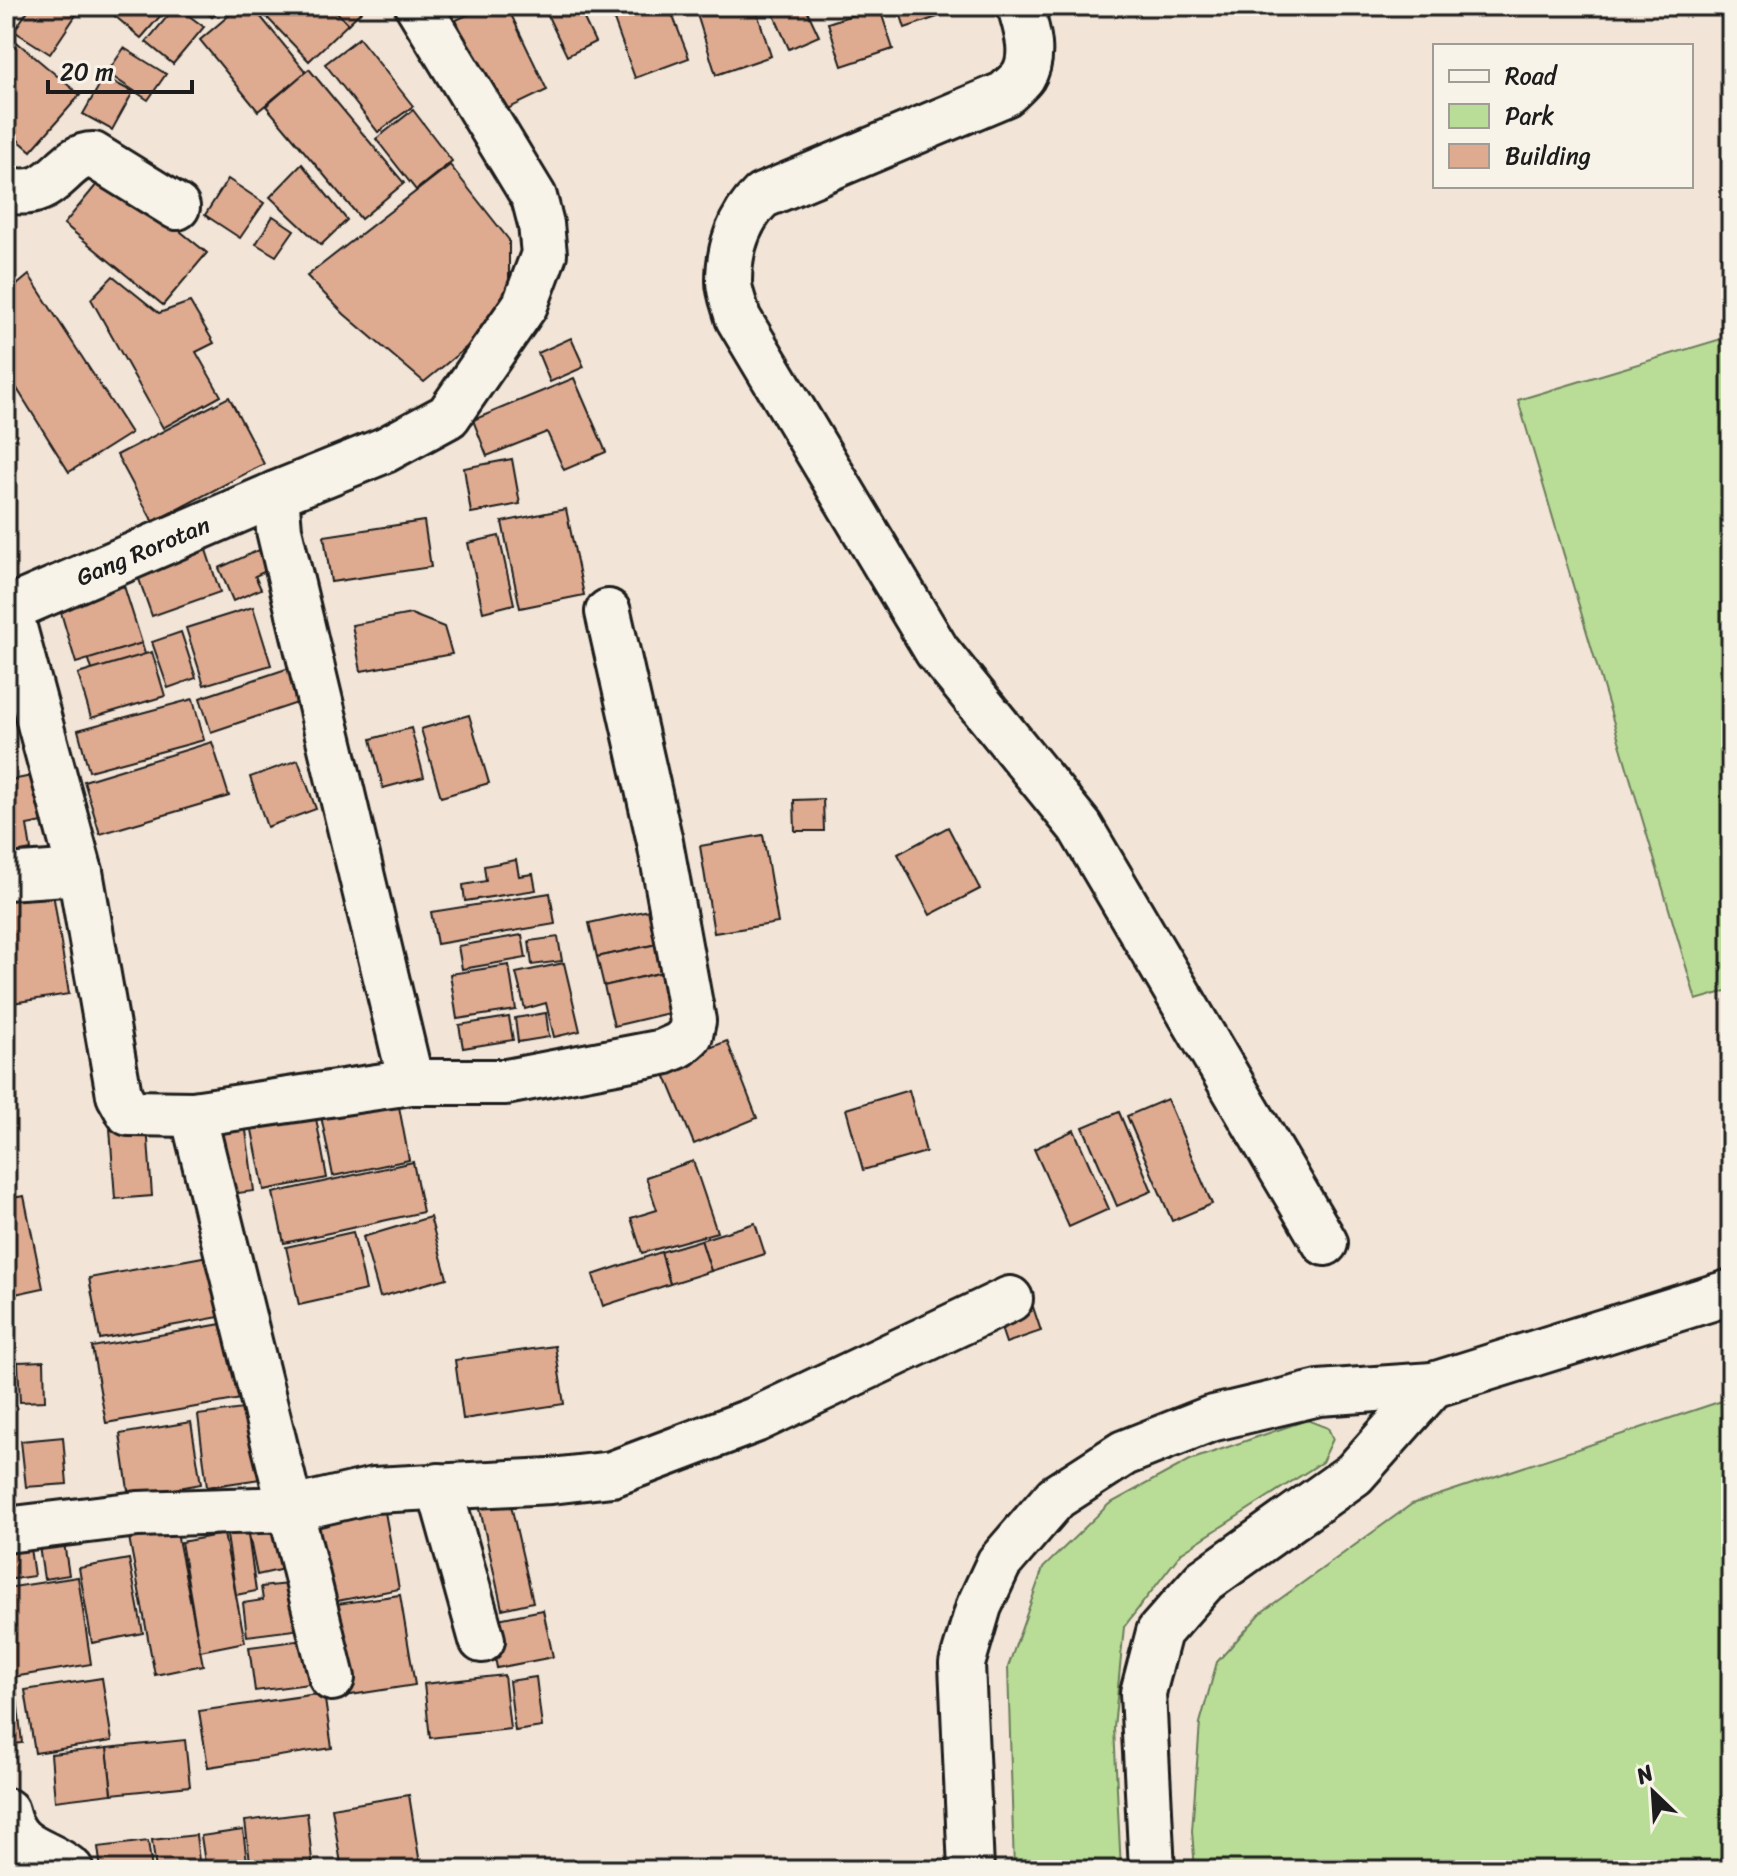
<svg xmlns="http://www.w3.org/2000/svg" width="1737" height="1876" viewBox="0 0 1737 1876" font-family="Sriracha,sans-serif">
	<style>
		.green { fill: #b9dd97; stroke: #6a7c5a; stroke-width: 2 }
		.building { fill: #deab91; stroke: #1c1c1c; stroke-width: 2 }
		.lines { fill: none; stroke-linecap: round; stroke-linejoin: round }
		.minor-casing { stroke: #1c1c1c; stroke-width: 50 }
		.minor { stroke: #f7f3e8; stroke-width: 44 }
		.labels { text-anchor: middle; stroke-width: 6; stroke-linejoin: round; paint-order: stroke }
		.street-label { font-size: 24px; fill: #1c1c1c; stroke: #f7f3e8 }
	</style>
	<rect width="100%" height="100%" fill="#f2e5d7"/>
	<filter id="ink" filterUnits="userSpaceOnUse"><feTurbulence type="fractalNoise" baseFrequency=".0125" numOctaves="2"/><feDisplacementMap in="SourceGraphic" scale="16" xChannelSelector="R" yChannelSelector="G"/><feConvolveMatrix kernelMatrix="1 2 1 2 8 2 1 2 1" color-interpolation-filters="sRGB"/></filter>
	<g filter="url(#ink)">
		<!-- green -->
		<g class="green">
			<path d="M1731,336V990L1696,1000L1518,400Z"/>
			<path d="M1731,1398V1870H1195L1192,1831L1200,1723L1217,1662L1262,1612L1412,1504Z"/>
			<path d="M1307,1420L1328,1428L1333,1439L1322,1462L1182,1552L1124,1627L1114,1728L1121,1870H1014L1008,1667L1043,1568L1109,1504L1190,1460Z"/>
		</g>
		<!-- building -->
		<g class="building">
			<path d="M31,6H62L76,15L50,54L14,31Z"/>
			<path d="M103,6H169L141,38Z"/>
			<path d="M176,6L204,27L173,64L146,42Z"/>
			<path d="M200,6H223L212,17Z"/>
			<path d="M240,6H252L306,72L258,111L200,40Z"/>
			<path d="M256,6H331L348,24L309,61Z"/>
			<path d="M331,6H367L348,24Z"/>
			<path d="M487,6H507L547,90L499,113L456,20Z"/>
			<path d="M547,6H578L595,42L567,56L544,8Z"/>
			<path d="M609,6H669L689,58L635,78Z"/>
			<path d="M702,6H755L771,56L716,75L695,8Z"/>
			<path d="M770,6H805L819,36L789,49Z"/>
			<path d="M879,6L893,49L842,66L828,23Z"/>
			<path d="M898,6H934L937,17L905,28Z"/>
			<path d="M6,33L80,95L31,151L6,130Z"/>
			<path d="M359,38L413,106L378,132L325,64Z"/>
			<path d="M124,48L166,74L148,100L107,73Z"/>
			<path d="M309,69L404,183L361,219L266,106Z"/>
			<path d="M104,77L133,92L112,130L83,114Z"/>
			<path d="M413,110L452,161L416,190L376,139Z"/>
			<path d="M302,164L347,220L321,245L270,197Z"/>
			<path d="M450,165L509,240V288L491,327L424,382L344,314L307,276Z"/>
			<path d="M107,172L207,253L163,305L64,224Z"/>
			<path d="M228,179L264,203L240,238L205,215Z"/>
			<path d="M273,216L294,230L276,256L256,244Z"/>
			<path d="M29,275L131,433L69,472L6,371V294Z"/>
			<path d="M113,276L159,313L190,302L214,343L196,352L221,396L163,428L91,299Z"/>
			<path d="M571,338L584,367L550,382L538,353Z"/>
			<path d="M574,378L606,452L564,470L547,432L487,456L473,420Z"/>
			<path d="M229,397L264,464L153,522L117,455Z"/>
			<path d="M512,459L520,504L471,513L464,468Z"/>
			<path d="M566,509L584,595L520,608L502,522Z"/>
			<path d="M424,521L431,567L331,582L324,536Z"/>
			<path d="M499,536L514,604L483,612L468,543Z"/>
			<path d="M202,538L220,592L152,616L133,562Z"/>
			<path d="M266,547L275,567L255,576L261,589L233,601L219,568Z"/>
			<path d="M121,579L148,663L95,679L69,597Z"/>
			<path d="M124,586L142,643L76,663L59,606Z"/>
			<path d="M253,607L271,665L204,685L186,628Z"/>
			<path d="M411,614L444,627L452,654L361,671L352,625Z"/>
			<path d="M181,632L196,678L168,688L152,642Z"/>
			<path d="M152,652L165,696L91,718L78,674Z"/>
			<path d="M301,664L312,698L211,732L200,698Z"/>
			<path d="M193,699L204,740L89,771L78,730Z"/>
			<path d="M469,715L489,783L441,797L421,729Z"/>
			<path d="M411,728L424,777L383,788L371,739Z"/>
			<path d="M212,742L229,796L100,834L84,781Z"/>
			<path d="M298,760L316,809L267,827L250,777Z"/>
			<path d="M37,775L48,821L27,825L31,850L6,855V781Z"/>
			<path d="M823,799L824,831H795L794,800Z"/>
			<path d="M948,827L980,889L930,915L898,854Z"/>
			<path d="M763,835L778,923L714,933L700,846Z"/>
			<path d="M516,860L519,876L533,874L536,890L465,901L463,885L486,881L484,866Z"/>
			<path d="M51,880L69,994L6,1004V887Z"/>
			<path d="M550,893L555,924L437,944L431,912Z"/>
			<path d="M649,910L657,944L597,957L589,923Z"/>
			<path d="M522,935L526,958L462,969L458,946Z"/>
			<path d="M558,937L562,961L532,965L529,941Z"/>
			<path d="M657,944L663,972L604,986L597,957Z"/>
			<path d="M564,963L580,1031L554,1037L546,1003L525,1009L516,973Z"/>
			<path d="M509,965L516,1010L457,1019L450,974Z"/>
			<path d="M663,972L673,1012L614,1026L604,986Z"/>
			<path d="M546,1013L549,1037L518,1042L515,1018Z"/>
			<path d="M509,1017L513,1040L463,1048L459,1025Z"/>
			<path d="M727,1041L757,1118L694,1144L662,1067Z"/>
			<path d="M909,1090L926,1152L863,1170L846,1109Z"/>
			<path d="M397,1096L409,1160L333,1176L320,1111Z"/>
			<path d="M1167,1099L1212,1204L1172,1221L1127,1116Z"/>
			<path d="M1119,1112L1152,1191L1117,1206L1083,1127Z"/>
			<path d="M315,1113L327,1178L264,1190L251,1125Z"/>
			<path d="M245,1123L254,1191L223,1195L214,1127Z"/>
			<path d="M147,1125L152,1196L115,1199L110,1128Z"/>
			<path d="M1074,1130L1109,1209L1069,1227L1034,1149Z"/>
			<path d="M693,1161L717,1232L642,1253L631,1218L657,1210L646,1177Z"/>
			<path d="M413,1162L423,1212L284,1243L273,1193Z"/>
			<path d="M24,1196L43,1288L6,1296V1199Z"/>
			<path d="M430,1217L447,1278L380,1297L363,1237Z"/>
			<path d="M755,1223L765,1254L711,1271L701,1240Z"/>
			<path d="M353,1232L366,1290L299,1305L286,1247Z"/>
			<path d="M701,1240L711,1271L670,1284L661,1252Z"/>
			<path d="M661,1252L670,1284L603,1306L593,1275Z"/>
			<path d="M219,1254L230,1315L100,1339L89,1278Z"/>
			<path d="M1031,1301L1041,1331L1006,1343L996,1313Z"/>
			<path d="M227,1323L241,1399L106,1423L92,1347Z"/>
			<path d="M555,1346L564,1404L463,1419L455,1360Z"/>
			<path d="M44,1361L45,1401L20,1402L18,1362Z"/>
			<path d="M257,1407L267,1478L207,1487L198,1415Z"/>
			<path d="M191,1422L201,1484L129,1497L120,1434Z"/>
			<path d="M63,1437L67,1484L26,1487L21,1441Z"/>
			<path d="M508,1492L533,1602L502,1609L478,1500Z"/>
			<path d="M383,1501L399,1589L327,1603L310,1515Z"/>
			<path d="M245,1513L256,1591L236,1595L226,1529Z"/>
			<path d="M287,1517L297,1566L257,1575L247,1525Z"/>
			<path d="M175,1523L203,1665L155,1675L128,1532Z"/>
			<path d="M62,1530L69,1575L44,1579L37,1533Z"/>
			<path d="M28,1534L34,1576L6,1580V1537Z"/>
			<path d="M224,1534L245,1642L200,1651L181,1542Z"/>
			<path d="M129,1559L143,1633L92,1643L79,1568Z"/>
			<path d="M78,1577L91,1664L13,1677L6,1630V1588Z"/>
			<path d="M305,1582L310,1628L247,1636L243,1603L263,1600L261,1587Z"/>
			<path d="M400,1595L415,1685L344,1696L330,1605Z"/>
			<path d="M543,1610L553,1657L497,1668L488,1621Z"/>
			<path d="M319,1638L325,1682L255,1691L249,1647Z"/>
			<path d="M504,1675L510,1729L430,1738L424,1684Z"/>
			<path d="M536,1677L542,1727L515,1731L509,1681Z"/>
			<path d="M102,1678L112,1741L35,1753L25,1690Z"/>
			<path d="M15,1680L22,1743L6,1745V1681Z"/>
			<path d="M324,1693L332,1748L208,1767L199,1711Z"/>
			<path d="M185,1740L190,1786L112,1794L107,1748Z"/>
			<path d="M107,1748L112,1794L55,1801L51,1754Z"/>
			<path d="M409,1795L421,1870H342L332,1808Z"/>
			<path d="M307,1813L313,1870H251L245,1821Z"/>
			<path d="M243,1830L248,1870H206L201,1836Z"/>
			<path d="M196,1835L200,1870H156L152,1840Z"/>
			<path d="M148,1841L152,1870H101L98,1847Z"/>
		</g>
		<g class="lines">
			<!-- minor casing -->
			<g class="minor-casing">
				<g id="minor">
					<path d="M1020,6C1026,27 1036,55 1023,76C1019,82 1010,89 1005,94L762,196C739,218 729,249 729,281C729,293 735,306 738,318L937,651L1080,827L1325,1243"/>
					<path d="M6,189C55,203 61,155 93,155L177,207"/>
					<path d="M276,494L9,609L80,872L119,1095L129,1113L193,1114L411,1082H506L663,1052L679,1045L690,1035L693,1021L660,842L608,612"/>
					<path d="M6,877L80,872"/>
					<path d="M411,1082L279,530L276,494L385,450L448,416L525,305L544,254L541,224L534,197L418,6"/>
					<path d="M193,1114L332,1678"/>
					<path d="M439,1486L482,1640"/>
					<path d="M6,1530L138,1514L292,1509L374,1490L551,1481L612,1474L755,1420L1010,1299"/>
					<path d="M6,1811C16,1853 43,1847 71,1870"/>
					<path d="M971,1870L962,1664L979,1606L999,1563L1056,1497L1124,1453L1210,1419L1319,1393L1433,1385L1731,1292"/>
					<path d="M1152,1870L1143,1693L1159,1632L1204,1581L1354,1474L1433,1385"/>
				</g>
			</g>
			<!-- minor -->
			<use href="#minor" class="minor"/>
		</g>
	</g>
	<g class="labels">
		<!-- street labels -->
		<g class="street-label">
			<text transform="translate(143 551) rotate(-23)" y="8">Gang Rorotan</text>
		</g>
	</g>
	<!-- margin -->
	<rect width="1737" height="1876" fill="none" stroke="#f7f3e8" stroke-width="32"/>
	<rect x="16" y="16" width="1705" height="1844" fill="none" stroke="#1c1c1c" stroke-width="3" filter="url(#ink)"/>
	<!-- legend -->
	<rect x="1433" y="44" width="260" height="144" fill="#f7f3e8" stroke="#9f9d96" stroke-width="2"/>
	<rect x="1449" y="70" width="40" height="12" fill="#f7f3e8" stroke="#9f9d96" stroke-width="2"/>
	<text x="1505" y="84" font-size="24" fill="#1c1c1c">Road</text>
	<rect x="1449" y="104" width="40" height="24" fill="#b9dd97" stroke="#9f9d96" stroke-width="2"/>
	<text x="1505" y="124" font-size="24" fill="#1c1c1c">Park</text>
	<rect x="1449" y="144" width="40" height="24" fill="#deab91" stroke="#9f9d96" stroke-width="2"/>
	<text x="1505" y="164" font-size="24" fill="#1c1c1c">Building</text>
	<!-- north arrow -->
	<g transform="translate(1653 1792) rotate(335)" stroke="#f7f3e8" stroke-width="6" paint-order="stroke">
	<path d="M0-6L14 30L0 20L-14 30Z" fill="#1c1c1c"/>
	<text y="-12" font-size="22" font-weight="bold" text-anchor="middle" fill="#1c1c1c">N</text>
	</g>
	<!-- scale -->
	<path d="M48 80v12h144v-12" fill="none" stroke="#1c1c1c" stroke-width="4"/>
	<text x="60" y="80" font-size="24" fill="#1c1c1c" stroke="#f7f3e8" stroke-width="6" paint-order="stroke">20 m</text>
</svg>
